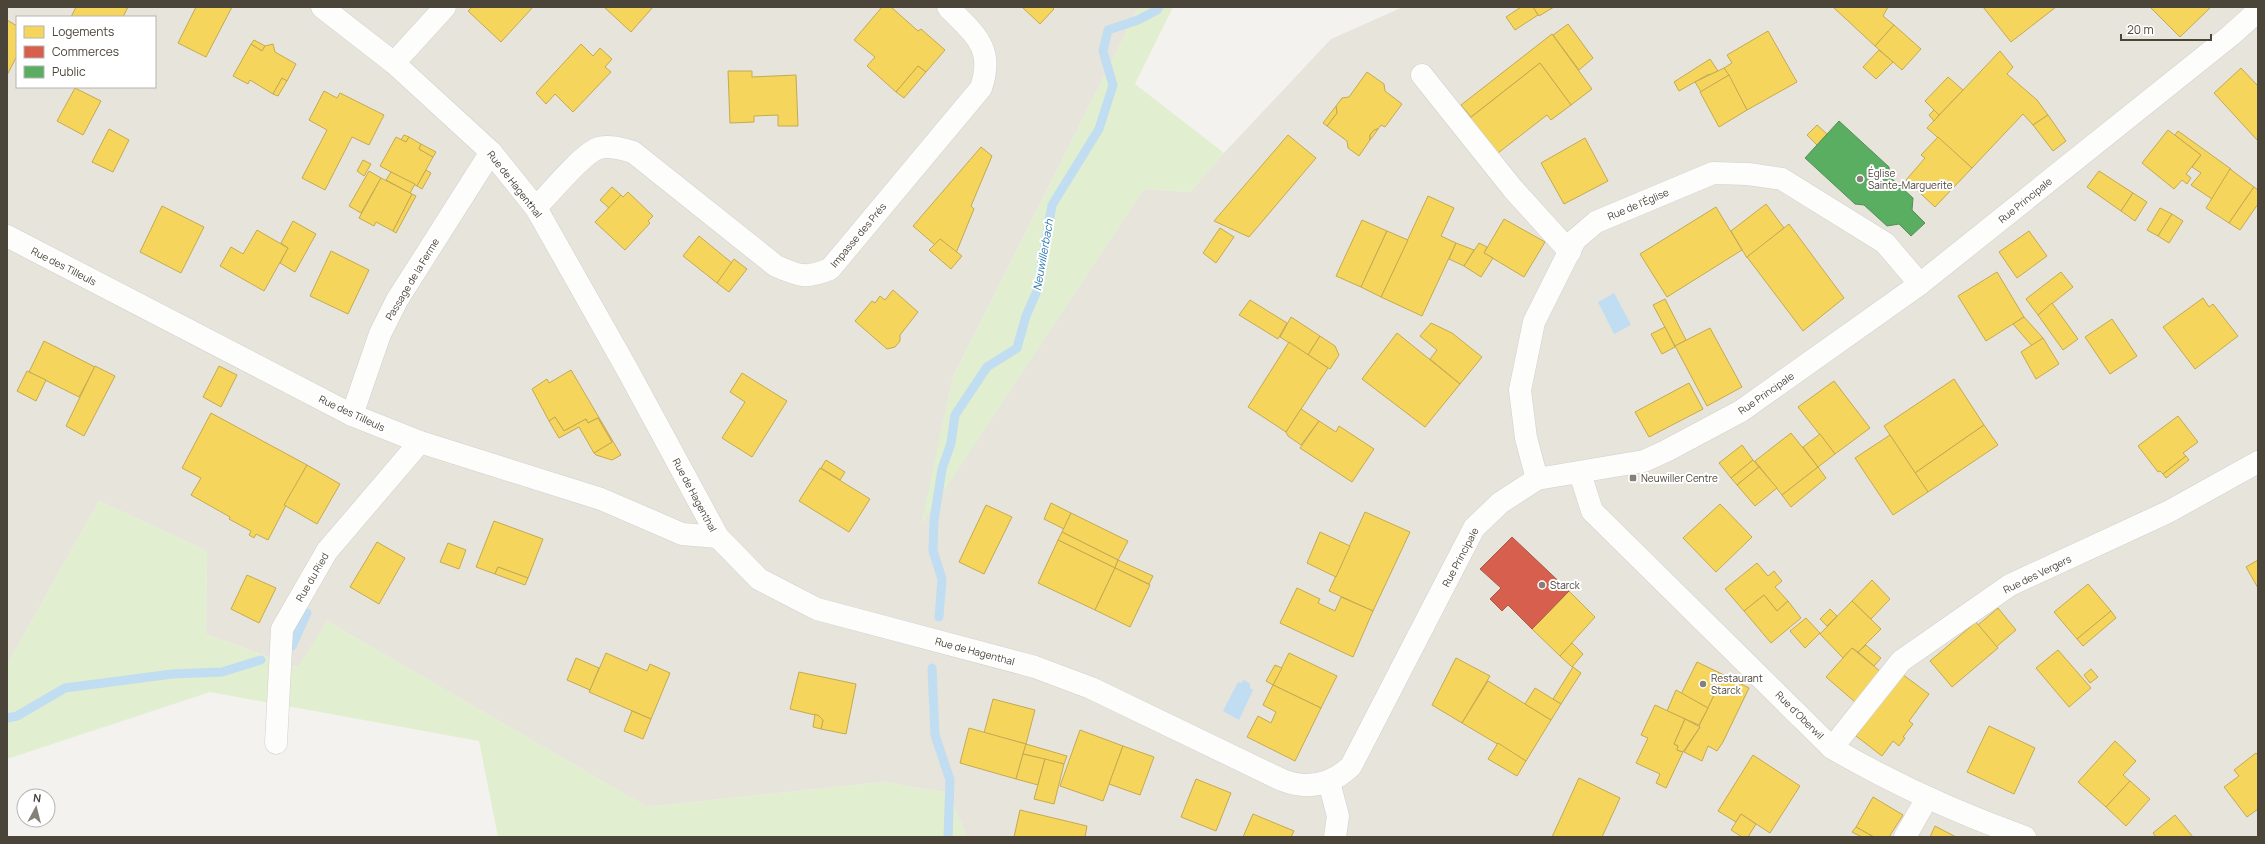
<svg xmlns="http://www.w3.org/2000/svg" width="2265" height="844" viewBox="0 0 2265 844" font-family="Manrope,sans-serif">
	<style>
		.residential { fill: #e7e4dc; fill-rule: evenodd }
		.green { fill: #e1eecf }
		.water { fill: #c0ddf1 }
		.homes { fill: #f6d55c; stroke: #c3aa52 }
		.shops { fill: #d6604d; stroke: #ac5847 }
		.public { fill: #5aae61; stroke: #568e55 }
		.lines { fill: none; stroke-linecap: round; stroke-linejoin: round }
		.stream { stroke: #c0ddf1; stroke-width: 9 }
		.minor-casing { stroke: #d2d0cb; stroke-width: 23 }
		.minor { stroke: #fdfdfc; stroke-width: 22 }
		.poi-dot { fill: #868178; stroke: #fff; stroke-width: 1.5 }
		.labels { text-anchor: middle; stroke-width: 4; stroke-linejoin: round; paint-order: stroke }
		.poi-label { font-size: 10px; fill: #4b4439; stroke: #fff; text-anchor: start }
		.street-label { font-size: 10px; fill: #4b4439; stroke: #fff }
		.water-label { font-size: 11px; font-style: italic; fill: #2e7ab2; stroke: #fff }
	</style>
	<rect width="100%" height="100%" fill="#f4f2ee"/>
	<!-- residential -->
	<path class="residential" d="M7,7H1139L953,377L922,523L1144,189L1190,192L1224,153L1331,39L1403,7H2258V837H967L948,793L883,782L647,807L327,621L298,668L206,634L207,551L99,501L7,665ZM17,17H155V87H17Z"/>
	<!-- green -->
	<g class="green">
		<path d="M1139,7H1173L1135,84L1224,153L1190,192L1144,189L921,525L953,377Z"/>
		<path d="M99,501L207,551L206,634L297,668L327,621L647,807L883,782L948,793L967,837H498L479,741L210,692L7,759V665Z"/>
	</g>
	<!-- water -->
	<g class="water">
		<path d="M1614,293L1631,325L1614,334L1598,302Z"/>
		<path d="M1244,680L1250,684V688L1253,690L1239,720L1223,711L1238,682L1241,683Z"/>
	</g>
	<!-- homes -->
	<g class="homes">
		<path d="M76,7H128L123,17H71Z"/>
		<path d="M196,7H232L206,57L178,43Z"/>
		<path d="M472,7H533L501,42L468,11Z"/>
		<path d="M604,7H653L631,32Z"/>
		<path d="M882,7H891L918,31L921,29L945,50L926,72L918,66L896,92L867,66L875,57L854,40Z"/>
		<path d="M1022,7H1052L1054,9L1040,24Z"/>
		<path d="M1521,7H1533L1538,15L1515,30L1506,17Z"/>
		<path d="M1533,7H1554L1539,16Z"/>
		<path d="M1833,7H1888L1883,16L1894,25L1875,46Z"/>
		<path d="M1983,7H2056L2011,42Z"/>
		<path d="M2150,7H2211L2180,37Z"/>
		<path d="M7,20L17,26V56L7,75Z"/>
		<path d="M1568,24L1593,58L1579,70L1553,35Z"/>
		<path d="M1894,25L1921,49L1902,70L1875,46Z"/>
		<path d="M1768,31L1797,82L1747,110L1724,68L1732,63L1727,55Z"/>
		<path d="M1552,34L1592,89L1571,105L1540,63L1471,117L1461,105Z"/>
		<path d="M254,40L265,46L262,51L251,44Z"/>
		<path d="M251,44L262,51L265,46L273,44L275,52L296,64L287,81L282,78L273,94L250,80L248,84L233,76Z"/>
		<path d="M581,44L593,56L600,48L612,59L605,67L611,72L573,112L555,94L546,104L536,93Z"/>
		<path d="M1879,50L1893,62L1876,79L1863,67Z"/>
		<path d="M2000,51L2013,67L2007,74L2037,100L2048,115L2033,125L2023,114L1972,168L1927,128Z"/>
		<path d="M1710,59L1718,71L1709,75V74L1679,91L1674,82Z"/>
		<path d="M1540,63L1571,105L1551,120L1547,115L1498,153L1470,118Z"/>
		<path d="M918,66L926,72L904,98L896,92Z"/>
		<path d="M1724,68L1729,75L1701,92L1695,82Z"/>
		<path d="M2241,68L2258,86V141L2214,93Z"/>
		<path d="M728,71H752V77L796,75L798,126H778V115L754,116V122L730,123Z"/>
		<path d="M1367,72L1384,84L1385,91L1402,104L1385,127L1381,125L1378,129L1374,130L1370,135V140L1359,156L1348,148L1347,141L1327,126L1337,113L1336,106L1342,98L1349,97Z"/>
		<path d="M1729,75L1747,110L1719,127L1700,92Z"/>
		<path d="M1948,77L1963,90L1939,115L1925,101Z"/>
		<path d="M282,78L287,81L278,96L273,94Z"/>
		<path d="M75,88L101,101L83,135L57,121Z"/>
		<path d="M324,91L337,98L340,93L384,115L369,145L352,137L325,190L302,178L327,130L309,120Z"/>
		<path d="M1336,106L1337,113L1327,126L1323,123Z"/>
		<path d="M1934,110L1939,115L1934,121L1929,115Z"/>
		<path d="M2048,115L2066,141L2053,151L2033,125Z"/>
		<path d="M1817,125L1827,134L1817,145L1807,135Z"/>
		<path d="M109,129L129,140L113,172L92,162Z"/>
		<path d="M1378,129L1374,135L1370,140V135L1374,130Z"/>
		<path d="M2168,130L2201,155L2186,174L2191,178L2187,184L2182,180L2174,189L2142,163Z"/>
		<path d="M2178,131L2231,169L2212,199L2191,185L2201,173L2192,167L2201,155L2175,135Z"/>
		<path d="M404,135L409,137L406,142L401,140Z"/>
		<path d="M1288,135L1316,158L1249,237L1214,221Z"/>
		<path d="M396,137L406,142L409,137L421,144L419,149L433,157L417,186L380,166Z"/>
		<path d="M1938,137L1972,168L1935,207L1906,180L1925,158L1921,155Z"/>
		<path d="M1585,138L1608,181L1564,204L1541,163Z"/>
		<path d="M421,144L436,152L433,157L419,149Z"/>
		<path d="M981,147L992,156L971,206L974,209L956,253L940,239L935,245L913,226Z"/>
		<path d="M363,160L371,164L364,176L357,171Z"/>
		<path d="M2230,169L2254,187L2229,223L2206,208Z"/>
		<path d="M426,170L431,173L422,189L417,186Z"/>
		<path d="M369,171L381,178L361,213L349,206Z"/>
		<path d="M2099,171L2133,193L2121,211L2087,187Z"/>
		<path d="M391,172L415,184L410,193L386,180Z"/>
		<path d="M381,178L412,194L393,231L376,222L374,226L359,218Z"/>
		<path d="M612,187L621,195L609,208L600,200Z"/>
		<path d="M2254,187L2258,190V204L2240,230L2229,223Z"/>
		<path d="M628,192L653,216L648,221L650,223L625,250L595,222L621,195L623,197Z"/>
		<path d="M2133,193L2147,202L2135,221L2121,211Z"/>
		<path d="M412,194L416,196L396,233L393,231Z"/>
		<path d="M1428,196L1454,208L1441,236L1456,243L1422,316L1381,297Z"/>
		<path d="M1766,204L1784,228L1747,258L1731,231Z"/>
		<path d="M162,206L204,227L181,273L140,252Z"/>
		<path d="M1716,207L1742,250L1667,297L1640,254Z"/>
		<path d="M2160,208L2172,214L2158,236L2147,230Z"/>
		<path d="M2172,214L2183,221L2169,243L2158,236Z"/>
		<path d="M1504,219L1545,242L1524,277L1484,253Z"/>
		<path d="M1362,220L1387,231L1361,287L1336,276Z"/>
		<path d="M293,221L316,234L295,272L280,263L288,248L281,243Z"/>
		<path d="M1789,224L1844,298L1803,331L1747,257Z"/>
		<path d="M1220,228L1234,237L1216,263L1203,253Z"/>
		<path d="M257,230L288,248L264,291L220,266L231,247L243,254Z"/>
		<path d="M1387,231L1408,240L1381,297L1361,287Z"/>
		<path d="M2029,231L2047,256L2017,278L1999,252Z"/>
		<path d="M699,236L732,263L717,283L683,256Z"/>
		<path d="M940,239L962,256L951,269L929,250Z"/>
		<path d="M1456,243L1474,250L1464,266L1449,259Z"/>
		<path d="M1479,243L1487,247L1484,253L1493,258L1481,277L1464,266Z"/>
		<path d="M331,251L369,270L348,314L310,296Z"/>
		<path d="M734,259L747,269L729,292L717,283Z"/>
		<path d="M1997,272L2024,317L1986,341L1958,296Z"/>
		<path d="M2061,272L2073,287L2038,315L2026,299Z"/>
		<path d="M893,290L918,312L900,335V341L895,347L887,349L855,321L872,301L875,303L880,296L885,300Z"/>
		<path d="M2203,298L2209,307L2213,304L2238,336L2195,369L2163,327Z"/>
		<path d="M1665,299L1686,340L1675,346L1653,305Z"/>
		<path d="M1250,300L1287,323L1278,339L1239,315Z"/>
		<path d="M2052,303L2078,339L2063,350L2038,315Z"/>
		<path d="M1291,317L1320,336L1308,355L1280,337Z"/>
		<path d="M2024,317L2043,338L2032,346L2013,324Z"/>
		<path d="M2112,319L2137,356L2110,374L2085,337Z"/>
		<path d="M1431,323L1452,333L1482,357L1460,384L1430,359L1437,350L1420,336Z"/>
		<path d="M1665,327L1675,347L1662,354L1651,334Z"/>
		<path d="M1710,328L1742,387L1707,406L1675,346Z"/>
		<path d="M1397,333L1460,384L1425,427L1362,379Z"/>
		<path d="M1320,336L1335,346L1339,355L1330,369L1308,355Z"/>
		<path d="M2043,338L2059,364L2036,379L2021,352Z"/>
		<path d="M44,341L95,367L79,397L29,372Z"/>
		<path d="M1289,342L1328,368L1286,432L1248,407Z"/>
		<path d="M95,366L115,376L84,436L66,426Z"/>
		<path d="M219,366L237,375L221,407L203,397Z"/>
		<path d="M571,370L621,455L612,460L596,455L594,453L612,442L598,418L588,423L586,419L564,431L555,417L549,421L532,389L547,379L549,383Z"/>
		<path d="M27,371L46,380L36,401L17,391Z"/>
		<path d="M742,373L787,401L752,457L722,438L745,402L730,392Z"/>
		<path d="M1954,379L1984,425L1915,473L1884,426Z"/>
		<path d="M1834,381L1870,428L1835,454L1798,407Z"/>
		<path d="M1689,383L1703,409L1649,437L1635,412Z"/>
		<path d="M1301,409L1319,421L1301,445L1288,436L1286,432Z"/>
		<path d="M211,413L307,465L268,540L256,534L254,538L249,535L251,531L229,519L230,517L191,495L201,478L182,468Z"/>
		<path d="M2178,416L2198,442L2183,453L2186,456L2163,474L2160,471L2158,472L2138,446Z"/>
		<path d="M555,417L564,431L586,419L588,423L598,418L612,442L594,453L579,427L559,438L549,421Z"/>
		<path d="M1319,421L1336,432L1339,426L1374,449L1352,482L1300,448Z"/>
		<path d="M1984,425L1998,445L1928,492L1915,473Z"/>
		<path d="M1791,433L1818,467L1782,495L1755,461Z"/>
		<path d="M1820,434L1835,454L1818,467L1803,447Z"/>
		<path d="M1890,435L1928,492L1893,515L1855,458Z"/>
		<path d="M1742,445L1753,460L1731,478L1719,463Z"/>
		<path d="M2186,456L2189,460L2166,478L2163,474Z"/>
		<path d="M826,460L845,472L840,480L821,468Z"/>
		<path d="M1753,460L1759,467L1737,485L1731,478Z"/>
		<path d="M307,465L340,484L317,524L284,505Z"/>
		<path d="M1759,467L1777,488L1755,506L1737,485Z"/>
		<path d="M1818,467L1826,478L1791,507L1782,495Z"/>
		<path d="M820,468L870,499L849,532L799,501Z"/>
		<path d="M1051,503L1071,513L1064,529L1044,519Z"/>
		<path d="M1720,504L1752,537L1716,572L1683,538Z"/>
		<path d="M986,505L1012,517L984,574L959,562Z"/>
		<path d="M1365,512L1410,532L1373,611L1329,591Z"/>
		<path d="M1071,513L1128,541L1118,560L1062,532Z"/>
		<path d="M494,521L543,539L528,578L498,567L495,574L476,567Z"/>
		<path d="M1062,532L1118,560L1115,568L1058,540Z"/>
		<path d="M1320,532L1350,546L1336,577L1307,563Z"/>
		<path d="M1058,540L1115,568L1095,610L1038,583Z"/>
		<path d="M377,542L405,558L379,604L350,587Z"/>
		<path d="M448,543L466,550L459,569L440,562Z"/>
		<path d="M1118,560L1153,576L1149,584L1115,568Z"/>
		<path d="M2258,560V588L2246,567Z"/>
		<path d="M1757,563L1768,576L1774,571L1782,581L1775,587L1788,601L1777,611L1764,595L1744,611L1725,589Z"/>
		<path d="M498,567L528,578L525,585L495,574Z"/>
		<path d="M1115,568L1150,585L1130,627L1095,610Z"/>
		<path d="M247,575L276,588L259,623L231,609Z"/>
		<path d="M1872,580L1890,599L1871,619L1852,601Z"/>
		<path d="M2088,584L2111,611L2077,639L2054,612Z"/>
		<path d="M1297,588L1320,599L1318,603L1335,611L1341,597L1373,611L1353,657L1280,623Z"/>
		<path d="M1569,591L1595,617L1560,656L1532,629Z"/>
		<path d="M1764,595L1777,611L1788,601L1801,618L1771,643L1744,611Z"/>
		<path d="M1852,601L1881,629L1858,652L1852,648L1843,658L1820,634Z"/>
		<path d="M1998,608L2016,630L1996,647L1978,625Z"/>
		<path d="M1830,609L1837,616L1827,626L1820,619Z"/>
		<path d="M2111,611L2116,618L2083,646L2077,639Z"/>
		<path d="M1806,618L1820,633L1805,648L1790,631Z"/>
		<path d="M1976,622L1998,648L1952,687L1930,661Z"/>
		<path d="M1572,643L1583,654L1572,667L1560,656Z"/>
		<path d="M1866,645L1881,658L1874,666L1858,652Z"/>
		<path d="M1852,648L1881,672L1855,702L1826,677Z"/>
		<path d="M2058,650L2091,688L2069,707L2036,668Z"/>
		<path d="M606,653L647,671L650,664L670,673L651,719L589,692Z"/>
		<path d="M1289,653L1337,676L1321,708L1273,685Z"/>
		<path d="M576,658L599,668L590,690L567,680Z"/>
		<path d="M1456,658L1490,676L1462,723L1432,705Z"/>
		<path d="M1697,662L1724,675L1708,708L1681,694Z"/>
		<path d="M1275,665L1282,668L1273,685L1266,681Z"/>
		<path d="M1573,667L1581,673L1561,704L1553,699Z"/>
		<path d="M2091,669L2098,677L2090,683L2084,675Z"/>
		<path d="M799,672L856,684L846,734L821,729L823,720L819,716L790,709Z"/>
		<path d="M1902,674L1929,694L1909,721L1913,724L1903,737L1905,738L1899,746L1893,741L1882,756L1856,736Z"/>
		<path d="M1724,675L1749,688L1723,742L1717,751L1708,746L1702,761L1684,752L1700,727L1699,726Z"/>
		<path d="M1488,681L1551,720L1526,761L1462,723Z"/>
		<path d="M1273,685L1321,708L1295,761L1247,737L1258,716L1271,723L1276,712L1263,705Z"/>
		<path d="M1535,688L1561,704L1551,720L1525,704Z"/>
		<path d="M1676,690L1708,708L1699,725L1667,711Z"/>
		<path d="M993,699L1035,710L1026,744L984,733Z"/>
		<path d="M1655,705L1685,719L1674,744L1678,746L1677,750L1683,752L1666,788L1656,783L1660,774L1636,763L1648,738L1641,735Z"/>
		<path d="M632,711L651,719L643,739L624,731Z"/>
		<path d="M815,714L819,716L823,720L821,729L813,727Z"/>
		<path d="M1685,719L1700,727L1683,752L1677,750L1678,746L1674,744Z"/>
		<path d="M1989,726L2035,748L2014,794L1967,772Z"/>
		<path d="M969,728L1026,744L1016,779L960,763Z"/>
		<path d="M1080,730L1123,746L1103,801L1060,786Z"/>
		<path d="M2115,741L2136,761L2123,775L2130,781L2106,807L2078,782Z"/>
		<path d="M1498,743L1526,761L1517,776L1488,759Z"/>
		<path d="M1026,744L1067,756L1064,764L1023,754Z"/>
		<path d="M1123,746L1154,757L1140,795L1109,784Z"/>
		<path d="M2256,753L2258,755V809L2247,817L2224,787L2239,776L2234,770Z"/>
		<path d="M1023,754L1045,759L1038,785L1016,779Z"/>
		<path d="M1753,755L1800,786L1770,833L1741,814L1736,822L1718,811Z"/>
		<path d="M1045,759L1064,764L1054,804L1034,799Z"/>
		<path d="M1579,778L1620,798L1602,837H1552Z"/>
		<path d="M1196,779L1231,793L1216,831L1181,817Z"/>
		<path d="M2130,781L2150,799L2126,826L2106,807Z"/>
		<path d="M1873,797L1903,815L1889,837H1874L1856,827Z"/>
		<path d="M1020,810L1087,826L1085,837H1014Z"/>
		<path d="M1253,814L1294,831L1291,837H1243Z"/>
		<path d="M1741,814L1756,824L1748,837H1742L1731,830Z"/>
		<path d="M2175,815L2193,837H2156L2153,833Z"/>
		<path d="M1935,826L1956,837H1930Z"/>
		<path d="M1856,827L1870,835L1874,837H1862L1852,832Z"/>
	</g>
	<!-- shops -->
	<path class="shops" d="M1512,537L1569,591L1532,629L1508,605L1502,611L1490,599L1501,588L1480,569Z"/>
	<!-- public -->
	<path class="public" d="M1839,121L1889,167L1890,177L1913,198L1912,210L1925,223L1911,236L1899,224L1887,226L1864,205L1855,204L1805,158Z"/>
	<g class="lines">
		<!-- stream -->
		<g class="stream">
			<path d="M939,617L942,579L933,551L934,520L942,469L951,443L955,415L987,367L1017,348L1026,316L1037,291L1052,205L1099,129L1113,85L1103,51L1108,30L1138,20L1157,10L1159,7"/>
			<path d="M292,646L307,613"/>
			<path d="M932,668L935,735L950,780L948,837"/>
			<path d="M7,718L17,716L65,688L172,674L222,672L261,660"/>
		</g>
		<!-- minor casing -->
		<g class="minor-casing">
			<g id="minor">
				<path d="M322,7L394,63L491,152L536,208L627,369L718,537L759,579L817,609L1035,667L1091,688L1282,780C1308,790 1331,785 1351,766L1474,528L1500,503L1537,479L1644,461L1666,451L1741,411L1920,284L2230,36L2258,11"/>
				<path d="M394,63L445,7"/>
				<path d="M1422,75L1513,189L1570,252"/>
				<path d="M536,208C548,195 584,152 599,148C610,145 622,149 633,152L776,266C799,276 806,279 830,269L981,88C995,47 974,34 948,7"/>
				<path d="M7,236L352,415L420,442L601,499L682,534L718,537"/>
				<path d="M352,415L380,334L397,300L491,152"/>
				<path d="M1580,473L1592,511L1832,748C1894,784 1957,813 2025,837"/>
				<path d="M1537,479L1526,438L1520,390L1534,322L1575,240L1596,222L1713,173L1748,174L1782,179L1885,243L1920,284"/>
				<path d="M276,743L282,629L327,551L420,442"/>
				<path d="M1832,748L1901,661L2010,585L2168,512L2258,462"/>
				<path d="M1329,782L1338,816L1335,837"/>
				<path d="M1905,837L1927,798"/>
			</g>
		</g>
		<!-- minor -->
		<use href="#minor" class="minor"/>
	</g>
	<!-- markers -->
	<g class="poi-dot">
		<circle cx="1860" cy="179" r="4"/>
		<rect x="1629" y="474" width="8" height="8" rx="2"/>
		<circle cx="1542" cy="585" r="4"/>
		<circle cx="1703" cy="684" r="4"/>
	</g>
	<g class="labels">
		<!-- poi labels -->
		<g class="poi-label">
			<text x="1868" y="177">Église<tspan x="1868" dy="12">Sainte-Marguerite</tspan></text>
			<text x="1641" y="482">Neuwiller Centre</text>
			<text x="1550" y="589">Starck</text>
			<text x="1711" y="682">Restaurant<tspan x="1711" dy="12">Starck</tspan></text>
		</g>
		<!-- street labels -->
		<g class="street-label">
			<text transform="translate(515 184) rotate(52)" y="4">Rue de Hagenthal</text>
			<text transform="translate(2025 200) rotate(-39)" y="4">Rue Principale</text>
			<text transform="translate(1638 204) rotate(-23)" y="4">Rue de l'Église</text>
			<text transform="translate(858 235) rotate(-50)" y="4">Impasse des Prés</text>
			<text transform="translate(64 266) rotate(27)" y="4">Rue des Tilleuls</text>
			<text transform="translate(412 279) rotate(-59)" y="4">Passage de la Ferme</text>
			<text transform="translate(1766 393) rotate(-35)" y="4">Rue Principale</text>
			<text transform="translate(352 413) rotate(25)" y="4">Rue des Tilleuls</text>
			<text transform="translate(695 495) rotate(62)" y="4">Rue de Hagenthal</text>
			<text transform="translate(1460 557) rotate(-62)" y="4">Rue Principale</text>
			<text transform="translate(2037 574) rotate(-26)" y="4">Rue des Vergers</text>
			<text transform="translate(312 577) rotate(-60)" y="4">Rue du Ried</text>
			<text transform="translate(975 651) rotate(15)" y="4">Rue de Hagenthal</text>
			<text transform="translate(1800 715) rotate(45)" y="4">Rue d'Oberwil</text>
		</g>
		<!-- water labels -->
		<g class="water-label">
			<text transform="translate(1043 255) rotate(-80)" y="4">Neuwillerbach</text>
		</g>
	</g>
	<!-- border -->
	<rect width="2265" height="844" fill="none" stroke="#4b4439" stroke-width="16"/>
	<!-- legend -->
	<rect x="16" y="16" width="140" height="72" fill="#ffffff" stroke="#b7b4b0"/>
	<rect x="24" y="26" width="20" height="12" fill="#f6d55c" stroke="#b7b4b0"/>
	<text x="52" y="36" font-size="12" fill="#4b4439">Logements</text>
	<rect x="24" y="46" width="20" height="12" fill="#d6604d" stroke="#b7b4b0"/>
	<text x="52" y="56" font-size="12" fill="#4b4439">Commerces</text>
	<rect x="24" y="66" width="20" height="12" fill="#5aae61" stroke="#b7b4b0"/>
	<text x="52" y="76" font-size="12" fill="#4b4439">Public</text>
	<!-- north arrow -->
	<g transform="translate(36 808) rotate(7)"><circle r="19" fill="#ffffff" stroke="#b7b4b0"/>
	<path d="M0-3L7 15L0 10L-7 15Z" fill="#868178"/>
	<text y="-6" font-size="11" font-weight="bold" text-anchor="middle" fill="#4b4439">N</text>
	</g>
	<!-- scale -->
	<path d="M2121 34v6h90v-6" fill="none" stroke="#4b4439" stroke-width="2"/>
	<text x="2127" y="34" font-size="12" fill="#4b4439" stroke="#ffffff" stroke-width="3" paint-order="stroke">20 m</text>
</svg>
